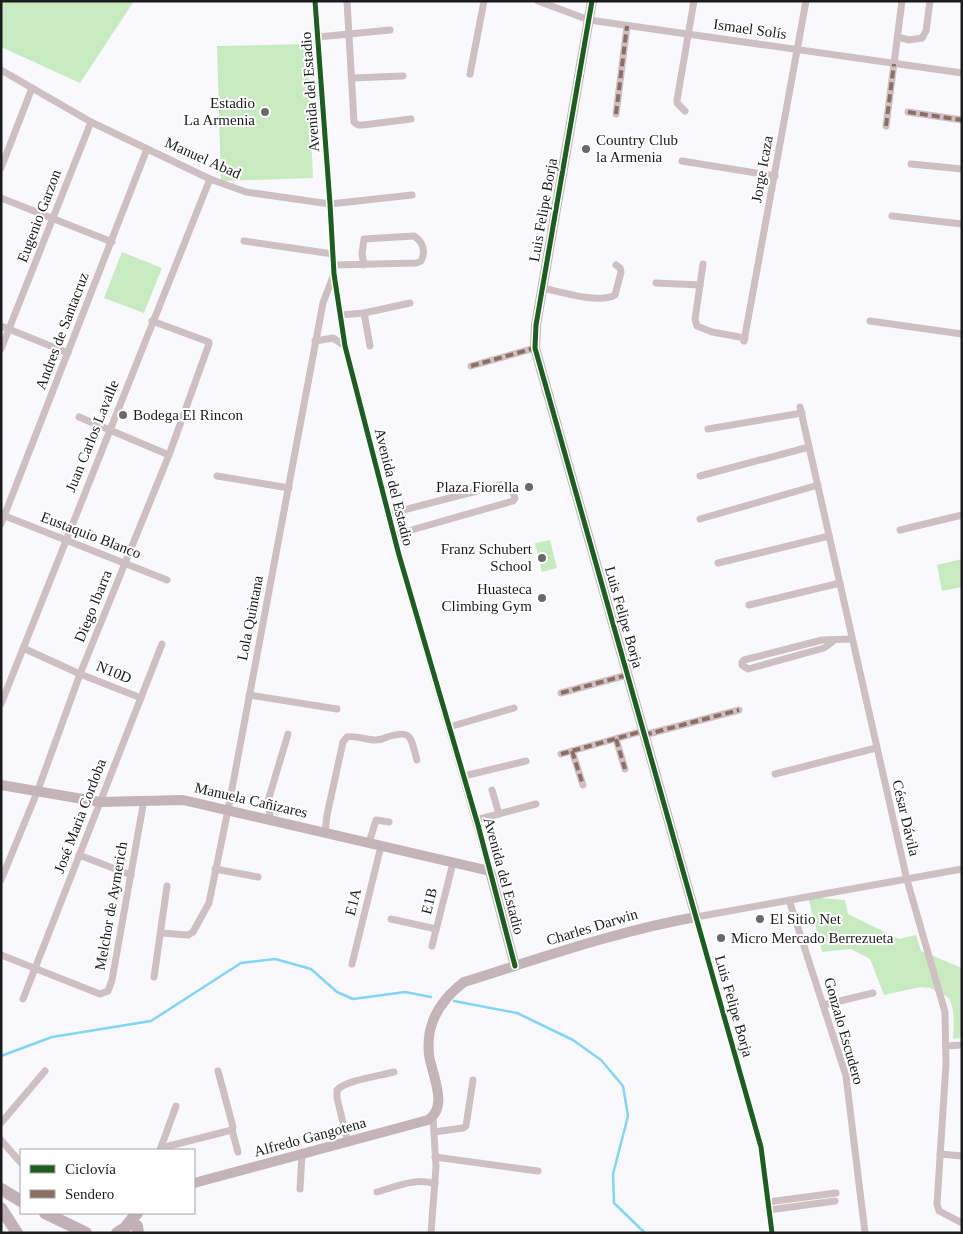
<svg xmlns="http://www.w3.org/2000/svg" width="963" height="1234" viewBox="0 0 963 1234" font-family="'Times New Roman',serif">
	<style>
		.green { fill: #c8eac0 }
		.lines { fill: none; stroke-linecap: round; stroke-linejoin: round }
		.stream { stroke: #81d4fa; stroke-width: 2.5 }
		.street { stroke: #cec0c2; stroke-width: 7 }
		.secondary { stroke: #c4b4b7; stroke-width: 10 }
		.highway { stroke: #c1b0b5; stroke-width: 12 }
		.quiet { stroke: #8d6e63; stroke-width: 4; stroke-dasharray: 8 4; stroke-linecap: butt }
		.cycleway-casing { stroke: #fff; stroke-width: 8 }
		.cycleway { stroke: #1b5e20; stroke-width: 5 }
		.poi-dot { fill: #69696b; stroke: #fff; stroke-width: 2 }
		.labels { text-anchor: middle; stroke-width: 4; stroke-linejoin: round; paint-order: stroke }
		.street-label { font-size: 15px; fill: #1b1b1d; stroke: #fff }
		.poi-label { font-size: 15px; fill: #1b1b1d; stroke: #fff; text-anchor: end }
	</style>
	<rect width="100%" height="100%" fill="#f9f9fd"/>
	<!-- green -->
	<g class="green">
		<path d="M1,1H134L80,83L1,47Z"/>
		<path d="M307,44L313,178L221,181L217,46Z"/>
		<path d="M122,252L162,268L144,313L104,298Z"/>
		<path d="M550,540L557,568L542,572L535,543Z"/>
		<path d="M962,559V587L942,591L937,565Z"/>
		<path d="M808,897L845,900L848,914L899,939L916,935L921,951L962,968V1038L953,1039C954,1025 955,1011 949,998L930,988L920,987L884,995L870,959L851,949L822,952Z"/>
	</g>
	<g class="lines">
		<!-- stream -->
		<g class="stream">
			<path d="M454,1001L517,1013L573,1040L601,1060L623,1086L628,1116L613,1174L614,1203L645,1233"/>
			<path d="M1,1056L52,1037L151,1021L241,963L275,959L311,969L337,992L353,999L405,992L431,997"/>
		</g>
		<!-- street -->
		<g class="street">
			<path d="M315,1L330,204L334,274L345,346L399,555L490,871"/>
			<path d="M347,1L354,122L358,125H363L411,119"/>
			<path d="M538,1L589,20L962,73"/>
			<path d="M318,37L390,30"/>
			<path d="M898,37L909,40L922,38L926,31L930,1"/>
			<path d="M1,70L91,122L210,179L246,192L330,204L412,195"/>
			<path d="M470,74L484,1"/>
			<path d="M352,78L403,76"/>
			<path d="M685,111L677,103V100L694,1"/>
			<path d="M908,112L962,120"/>
			<path d="M616,114L627,26"/>
			<path d="M886,126L902,1"/>
			<path d="M682,161L775,176"/>
			<path d="M911,164L962,169"/>
			<path d="M1,168L32,88"/>
			<path d="M1,198L112,242"/>
			<path d="M892,216L962,224"/>
			<path d="M244,241L333,254"/>
			<path d="M703,264L695,319L697,326L712,332L745,338"/>
			<path d="M333,265L416,263L421,261C426,251 423,242 414,236L364,239L362,254L364,265"/>
			<path d="M656,283L700,285"/>
			<path d="M543,288C560,292 600,304 615,295L621,272L620,268L616,265"/>
			<path d="M364,313L370,346"/>
			<path d="M340,315L364,313L410,303"/>
			<path d="M870,321L962,334"/>
			<path d="M1,326L68,353"/>
			<path d="M315,341L333,338L345,346"/>
			<path d="M744,341L806,1"/>
			<path d="M1,349L91,122"/>
			<path d="M471,366L535,348"/>
			<path d="M800,407L907,880L945,1012L946,1064L937,1204L939,1211L962,1223"/>
			<path d="M79,417L169,455"/>
			<path d="M708,429L802,413"/>
			<path d="M217,476L289,488"/>
			<path d="M700,476L809,447"/>
			<path d="M388,514L504,484L510,485L515,498L513,501L394,535"/>
			<path d="M5,516L167,580"/>
			<path d="M700,519L818,485"/>
			<path d="M1,524L147,149"/>
			<path d="M900,530L962,515"/>
			<path d="M718,563L829,536"/>
			<path d="M749,605L840,583"/>
			<path d="M835,640L824,648L748,669L742,665V662L744,660L822,640L852,639"/>
			<path d="M23,648L80,674L141,698"/>
			<path d="M561,693L627,675"/>
			<path d="M249,695L337,709"/>
			<path d="M1,704L210,179"/>
			<path d="M449,727L514,708"/>
			<path d="M644,735L739,710"/>
			<path d="M616,739L625,769"/>
			<path d="M572,751L583,785"/>
			<path d="M561,754L643,731"/>
			<path d="M775,774L876,748"/>
			<path d="M464,776L526,761"/>
			<path d="M492,790L499,814"/>
			<path d="M271,820L268,801L288,734"/>
			<path d="M476,820L536,804"/>
			<path d="M325,833L327,815L343,742L347,737C357,735 365,740 375,740C379,740 383,739 387,737C413,729 410,737 417,760"/>
			<path d="M369,843L376,820L389,822"/>
			<path d="M79,855L131,875"/>
			<path d="M215,869L258,877"/>
			<path d="M1,880L38,790L80,674L169,455L209,344V342L152,321"/>
			<path d="M789,900L846,1076L865,1233"/>
			<path d="M391,919L436,929"/>
			<path d="M161,933L188,935L193,932L209,903L228,810L323,303L334,274"/>
			<path d="M432,946L453,863"/>
			<path d="M1,955L100,994L108,991L112,980L144,800"/>
			<path d="M352,964L381,846"/>
			<path d="M154,977L167,886"/>
			<path d="M23,999L162,644"/>
			<path d="M823,1005L873,993"/>
			<path d="M946,1046L962,1045"/>
			<path d="M1,1123L45,1071"/>
			<path d="M232,1130L238,1152"/>
			<path d="M434,1132L463,1128L466,1126L473,1080"/>
			<path d="M1,1140L21,1163"/>
			<path d="M348,1143L337,1098V1090C347,1080 379,1076 394,1072"/>
			<path d="M161,1148L232,1130L233,1127L218,1071"/>
			<path d="M160,1150L176,1106"/>
			<path d="M940,1154L962,1156"/>
			<path d="M435,1157L538,1171"/>
			<path d="M300,1189L302,1154"/>
			<path d="M377,1192C395,1187 417,1177 435,1184"/>
			<path d="M768,1202L836,1193"/>
			<path d="M769,1210L835,1201"/>
			<path d="M431,1233L436,1167L433,1117"/>
			<path d="M772,1233L761,1147L696,917L962,869"/>
		</g>
		<!-- secondary -->
		<g class="secondary">
			<path d="M1,785L100,802L183,800L490,871L515,966"/>
			<path d="M194,1183L428,1120C449,1107 432,1075 429,1055C428,1045 429,1031 433,1021C439,1005 451,992 464,982C541,958 617,931 696,917L535,348L536,325L592,1"/>
		</g>
		<!-- highway -->
		<g class="highway">
			<path d="M1,1189L21,1201"/>
			<path d="M1,1208L17,1233"/>
			<path d="M45,1213L86,1233"/>
			<path d="M137,1226L138,1233"/>
			<path d="M117,1233L125,1228L137,1213"/>
		</g>
		<!-- quiet -->
		<g class="quiet">
			<path d="M908,112L962,120"/>
			<path d="M616,114L627,26"/>
			<path d="M886,126L894,64"/>
			<path d="M471,366L535,348"/>
			<path d="M561,693L627,675"/>
			<path d="M644,735L739,710"/>
			<path d="M616,739L625,769"/>
			<path d="M572,751L583,785"/>
			<path d="M561,754L643,731"/>
		</g>
		<!-- cycleway casing -->
		<g class="cycleway-casing">
			<g id="cycleway">
				<path d="M315,1L330,204L334,274L345,346L399,555L478,825L515,966"/>
				<path d="M592,1L536,325L535,348L761,1147L772,1233"/>
			</g>
		</g>
		<!-- cycleway -->
		<use href="#cycleway" class="cycleway"/>
	</g>
	<!-- markers -->
	<g class="poi-dot">
		<circle cx="265" cy="112" r="5"/>
		<circle cx="586" cy="149" r="5"/>
		<circle cx="123" cy="415" r="5"/>
		<circle cx="529" cy="487" r="5"/>
		<circle cx="542" cy="558" r="5"/>
		<circle cx="542" cy="598" r="5"/>
		<circle cx="760" cy="919" r="5"/>
		<circle cx="721" cy="938" r="5"/>
	</g>
	<g class="labels">
		<!-- street labels -->
		<g class="street-label">
			<text transform="translate(750 29) rotate(8)" y="5">Ismael Solís</text>
			<text transform="translate(310 92) rotate(-94)" y="5">Avenida del Estadio</text>
			<text transform="translate(203 158) rotate(24)" y="5">Manuel Abad</text>
			<text transform="translate(762 169) rotate(-80)" y="5">Jorge Icaza</text>
			<text transform="translate(543 210) rotate(-80)" y="5">Luis Felipe Borja</text>
			<text transform="translate(39 216) rotate(-69)" y="5">Eugenio Garzon</text>
			<text transform="translate(62 331) rotate(-69)" y="5">Andres de Santacruz</text>
			<text transform="translate(92 436) rotate(-68)" y="5">Juan Carlos Lavalle</text>
			<text transform="translate(394 487) rotate(76)" y="5">Avenida del Estadio</text>
			<text transform="translate(91 535) rotate(21)" y="5">Eustaquio Blanco</text>
			<text transform="translate(93 606) rotate(-68)" y="5">Diego Ibarra</text>
			<text transform="translate(624 617) rotate(74)" y="5">Luis Felipe Borja</text>
			<text transform="translate(250 618) rotate(-79)" y="5">Lola Quintana</text>
			<text transform="translate(114 672) rotate(22)" y="5">N10D</text>
			<text transform="translate(251 800) rotate(13)" y="5">Manuela Cañizares</text>
			<text transform="translate(80 816) rotate(-69)" y="5">José Maria Cordoba</text>
			<text transform="translate(906 818) rotate(77)" y="5">César Dávila</text>
			<text transform="translate(504 876) rotate(75)" y="5">Avenida del Estadio</text>
			<text transform="translate(429 901) rotate(-76)" y="5">E1B</text>
			<text transform="translate(353 902) rotate(-76)" y="5">E1A</text>
			<text transform="translate(111 906) rotate(-80)" y="5">Melchor de Aymerich</text>
			<text transform="translate(592 927) rotate(-17)" y="5">Charles Darwin</text>
			<text transform="translate(734 1006) rotate(74)" y="5">Luis Felipe Borja</text>
			<text transform="translate(844 1031) rotate(74)" y="5">Gonzalo Escudero</text>
			<text transform="translate(310 1137) rotate(-15)" y="5">Alfredo Gangotena</text>
		</g>
		<!-- poi labels -->
		<g class="poi-label">
			<text x="255" y="108">Estadio<tspan x="255" dy="17">La Armenia</tspan></text>
			<text x="596" y="145" text-anchor="start">Country Club<tspan x="596" dy="17">la Armenia</tspan></text>
			<text x="133" y="420" text-anchor="start">Bodega El Rincon</text>
			<text x="519" y="492">Plaza Fiorella</text>
			<text x="532" y="554">Franz Schubert<tspan x="532" dy="17">School</tspan></text>
			<text x="532" y="594">Huasteca<tspan x="532" dy="17">Climbing Gym</tspan></text>
			<text x="770" y="924" text-anchor="start">El Sitio Net</text>
			<text x="731" y="943" text-anchor="start">Micro Mercado Berrezueta</text>
		</g>
	</g>
	<!-- border -->
	<rect width="963" height="1234" fill="none" stroke="#1b1b1d" stroke-width="5"/>
	<!-- legend -->
	<rect x="20" y="1149" width="175" height="65" fill="#ffffff" stroke="#a4a4a5"/>
	<rect x="30" y="1165" width="25" height="8" fill="#1b5e20" stroke="#a4a4a5"/>
	<text x="65" y="1174" font-size="15" fill="#1b1b1d">Ciclovía</text>
	<rect x="30" y="1190" width="25" height="8" fill="#8d6e63" stroke="#a4a4a5"/>
	<text x="65" y="1199" font-size="15" fill="#1b1b1d">Sendero</text>
</svg>
